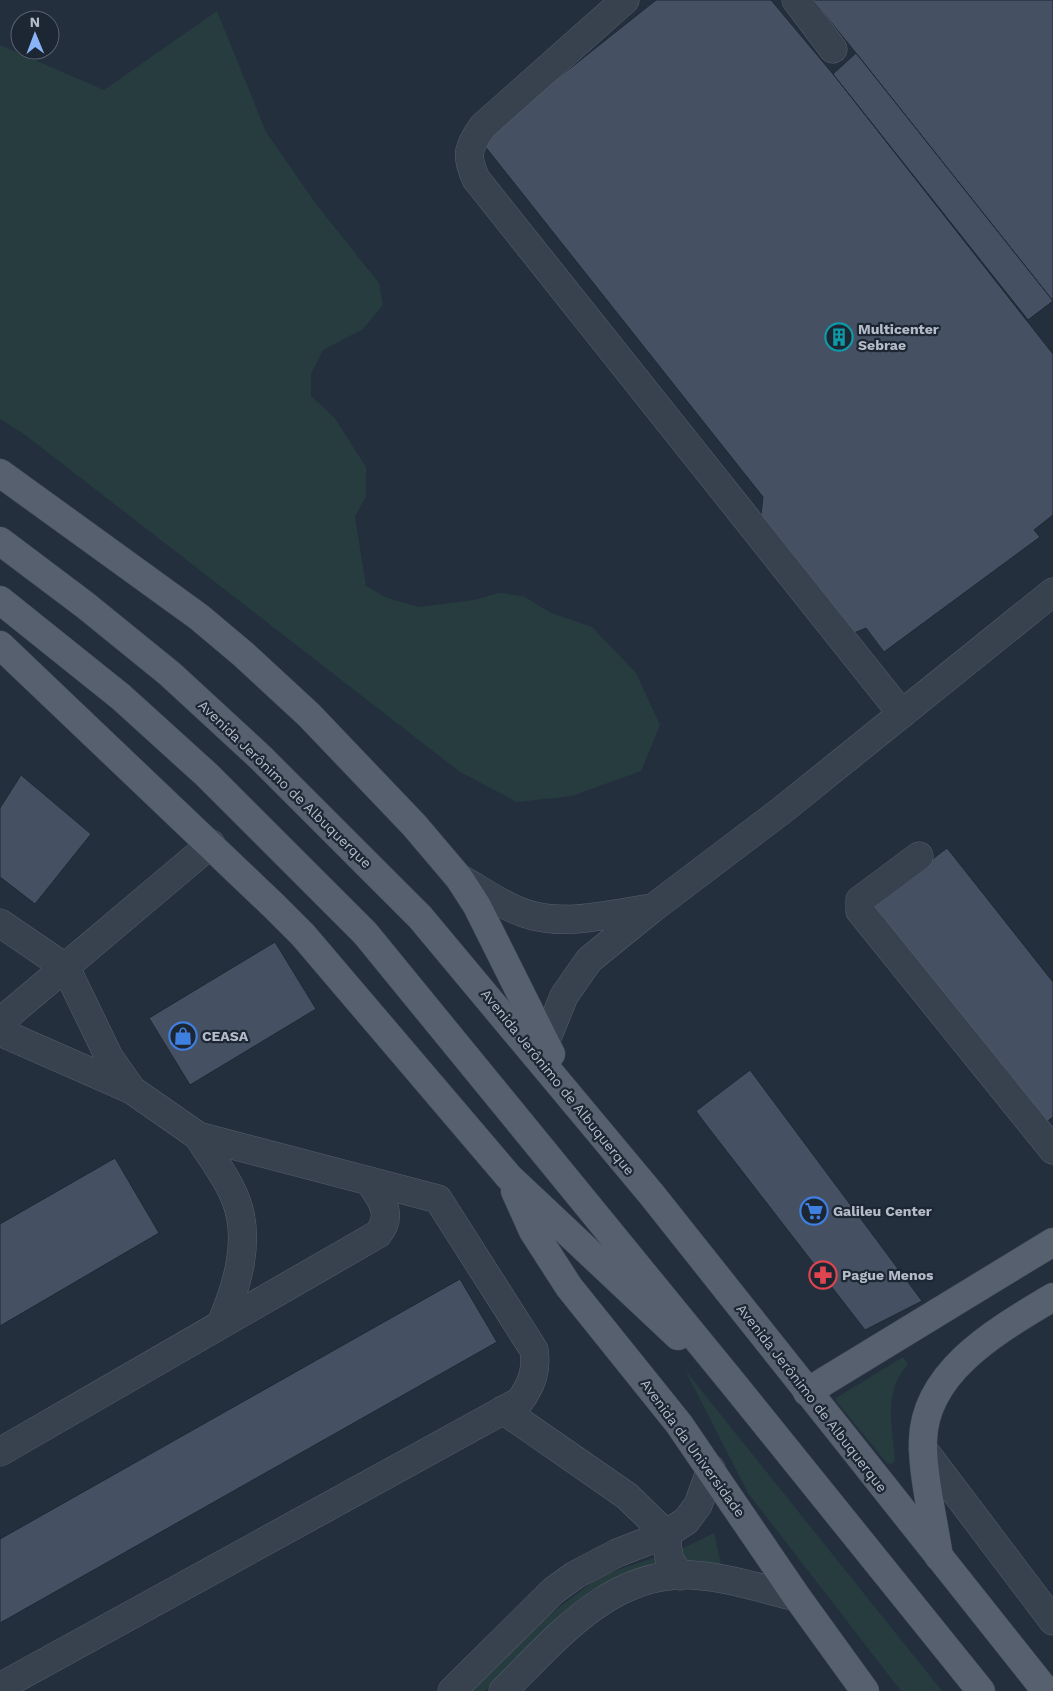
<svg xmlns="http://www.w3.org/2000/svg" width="1053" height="1691" viewBox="0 0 1053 1691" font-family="'Work Sans',sans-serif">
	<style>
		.green { fill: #263c3f }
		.building { fill: #455162; stroke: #1f2835 }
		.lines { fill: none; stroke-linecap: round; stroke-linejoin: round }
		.minor-casing { stroke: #565f6c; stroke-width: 29 }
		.major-casing { stroke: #414a57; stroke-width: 29 }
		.minor { stroke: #38414e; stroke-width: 28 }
		.major { stroke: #56606e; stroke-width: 28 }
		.labels { text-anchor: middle; stroke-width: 4.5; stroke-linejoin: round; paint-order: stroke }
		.poi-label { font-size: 14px; font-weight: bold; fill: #b4bcc9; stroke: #1d2633; text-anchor: start }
		.street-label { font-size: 14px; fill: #b4bcc9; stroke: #1d2633 }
	</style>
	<rect width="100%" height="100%" fill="#242f3e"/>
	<!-- green -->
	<g class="green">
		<path d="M217,11L266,132L316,204L379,283L383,305L363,329L323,350L311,374V396L334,417L366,467V496L355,517L366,586L387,598L419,607L474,600L499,593L523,596L551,613L592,627L636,673L660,725L641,771L572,796L517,802L460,772L24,434L0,419V45L104,90Z"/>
		<path d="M903,1357L908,1364C882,1393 893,1426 895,1461L891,1464L887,1463L836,1401V1398Z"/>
		<path d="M685,1370L942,1691H901L748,1493Z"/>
		<path d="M714,1533L722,1568L657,1570L538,1639L485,1691H467L529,1630L602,1575L681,1549Z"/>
	</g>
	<!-- building -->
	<g class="building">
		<path d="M656,0H771L833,74L1053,354V515L1034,530L1040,537L884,652L866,628L854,633L760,524L763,497L480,140Z"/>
		<path d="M813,0H1053V301L856,53Z"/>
		<path d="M856,53L1053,301L1028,320L833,74Z"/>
		<path d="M21,775L91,834L35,904L0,877V808Z"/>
		<path d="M947,848L1053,982V1117L1041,1126L869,908Z"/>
		<path d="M275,942L316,1009L190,1085L149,1018Z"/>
		<path d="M750,1070L922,1301L865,1330L704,1122L696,1111Z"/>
		<path d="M115,1158L159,1233L0,1326V1224Z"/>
		<path d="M460,1279L497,1342L0,1623V1539Z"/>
	</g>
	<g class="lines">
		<!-- minor casing -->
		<g class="minor-casing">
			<g id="minor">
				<path d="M625,0L483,126C468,147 465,155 476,179L902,714"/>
				<path d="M796,0L833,49"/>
				<path d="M919,856L860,900V911L1053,1150"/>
				<path d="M459,878C483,891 508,910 534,916C572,925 615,913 653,908"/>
				<path d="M0,923L66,968L109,1057L132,1090L198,1136L438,1199L534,1350C537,1370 532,1384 520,1401L0,1687"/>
				<path d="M0,1022L211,844"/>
				<path d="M0,1032L132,1090"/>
				<path d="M545,1043L564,996L589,960L653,908L781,811L1053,592"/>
				<path d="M198,1136C210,1156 227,1177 235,1198C252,1239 237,1286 221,1324"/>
				<path d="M503,1410L627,1496L666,1534L669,1558L680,1576"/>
				<path d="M923,1449L1053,1621"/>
				<path d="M0,1452L378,1234C394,1214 381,1199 369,1181"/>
				<path d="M452,1691L553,1591L575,1575L617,1553L666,1534L686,1521L698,1505L711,1469"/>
				<path d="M503,1691C556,1639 610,1571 692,1575C727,1577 763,1589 797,1597"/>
			</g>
		</g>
		<!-- major casing -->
		<g class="major-casing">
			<g id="major">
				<path d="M0,473L199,617L243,654L309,715L414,825L459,878L477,906L551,1054"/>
				<path d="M0,541L85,605L170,674L260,757L420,917L652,1195L1046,1691"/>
				<path d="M0,600L121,697L207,775L365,933L736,1387L981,1691"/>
				<path d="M0,645L274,906L303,935L509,1177L678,1336"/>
				<path d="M515,1191L533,1231L569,1287L679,1424L797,1597L865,1691"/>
				<path d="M807,1392L1053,1242"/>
				<path d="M939,1557C934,1522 922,1474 923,1440C925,1370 1000,1329 1053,1297"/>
			</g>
		</g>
		<!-- minor -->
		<use href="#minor" class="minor"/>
		<!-- major -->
		<use href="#major" class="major"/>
	</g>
	<!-- icons -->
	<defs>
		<g id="building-ring" transform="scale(1.4375)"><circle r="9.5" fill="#1d2633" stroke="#0f9aa8" stroke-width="1.5"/><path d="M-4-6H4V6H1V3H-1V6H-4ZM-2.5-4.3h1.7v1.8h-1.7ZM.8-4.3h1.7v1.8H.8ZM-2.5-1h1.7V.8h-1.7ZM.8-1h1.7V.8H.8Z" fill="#0f9aa8"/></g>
		<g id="shop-ring" transform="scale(1.4375)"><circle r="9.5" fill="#1d2633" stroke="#3f7fe0" stroke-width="1.5"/><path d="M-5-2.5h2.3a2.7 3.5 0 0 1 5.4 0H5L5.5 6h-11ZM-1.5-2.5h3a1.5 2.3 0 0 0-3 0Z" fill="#3f7fe0"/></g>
		<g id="supermarket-ring" transform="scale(1.4375)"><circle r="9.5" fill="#1d2633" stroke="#3f7fe0" stroke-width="1.5"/><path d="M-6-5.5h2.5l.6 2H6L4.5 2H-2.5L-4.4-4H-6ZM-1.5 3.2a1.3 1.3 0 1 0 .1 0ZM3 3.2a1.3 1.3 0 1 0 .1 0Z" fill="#3f7fe0"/></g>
		<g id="pharmacy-ring" transform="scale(1.4375)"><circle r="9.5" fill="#1d2633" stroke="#e0444e" stroke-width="1.5"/><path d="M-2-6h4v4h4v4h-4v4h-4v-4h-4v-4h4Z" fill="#e0444e"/></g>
	</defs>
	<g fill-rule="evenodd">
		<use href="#building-ring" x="839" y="337"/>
		<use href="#shop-ring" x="183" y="1036"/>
		<use href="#supermarket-ring" x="814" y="1211"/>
		<use href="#pharmacy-ring" x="823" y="1275"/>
	</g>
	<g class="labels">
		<!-- poi labels -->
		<g class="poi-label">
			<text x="858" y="334">Multicenter<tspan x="858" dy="16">Sebrae</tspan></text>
			<text x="202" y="1041">CEASA</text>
			<text x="833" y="1216">Galileu Center</text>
			<text x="842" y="1280">Pague Menos</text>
		</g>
		<!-- street labels -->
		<g class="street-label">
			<text transform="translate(285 784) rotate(44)" y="5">Avenida Jerônimo de Albuquerque</text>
			<text transform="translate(558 1082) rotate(51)" y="5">Avenida Jerônimo de Albuquerque</text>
			<text transform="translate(812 1398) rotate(52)" y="5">Avenida Jerônimo de Albuquerque</text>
			<text transform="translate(693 1448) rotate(54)" y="5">Avenida da Universidade</text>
		</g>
	</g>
	<!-- north arrow -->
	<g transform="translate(35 35) rotate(359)"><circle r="24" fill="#1d2633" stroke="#59626f"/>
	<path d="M0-4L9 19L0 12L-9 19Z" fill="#8ab4f8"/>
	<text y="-8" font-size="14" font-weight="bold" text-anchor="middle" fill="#b4bcc9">N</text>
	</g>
</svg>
